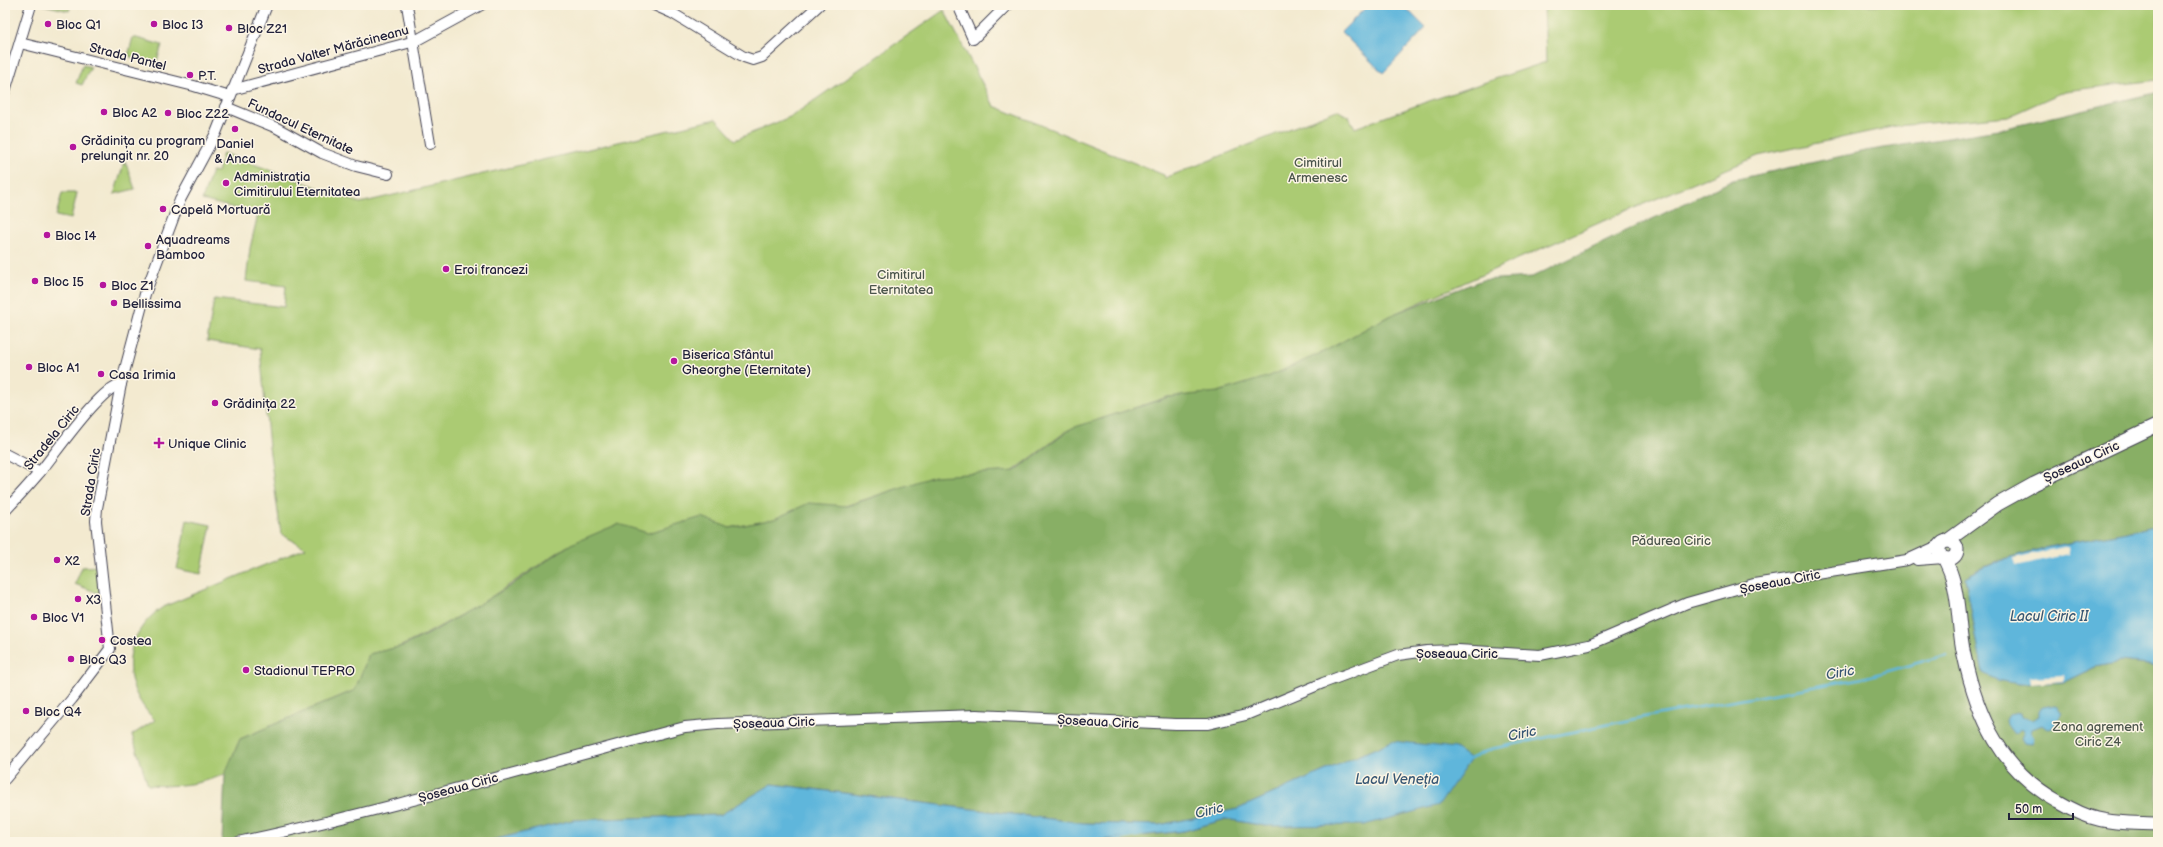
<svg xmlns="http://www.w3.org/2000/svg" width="2163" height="847" viewBox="0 0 2163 847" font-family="'Balsamiq Sans',sans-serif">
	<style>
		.green { fill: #abcb73; stroke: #667657 }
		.forest { fill: #88af65; stroke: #556850 }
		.water { fill: #5eb6db; stroke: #406c8b }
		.pier { fill: #f3ead0 }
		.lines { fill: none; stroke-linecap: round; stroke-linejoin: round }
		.stream { stroke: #5eb6db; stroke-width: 2.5 }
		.minor-casing { stroke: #414051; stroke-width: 12 }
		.major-casing { stroke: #414051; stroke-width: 15 }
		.minor { stroke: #fff; stroke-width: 10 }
		.major { stroke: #fff; stroke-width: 13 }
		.poi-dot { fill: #b5179e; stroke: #fcf5e5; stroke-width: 1.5 }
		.labels { text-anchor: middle; stroke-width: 3; stroke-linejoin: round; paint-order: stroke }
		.poi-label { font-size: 13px; fill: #22223b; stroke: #fcf5e5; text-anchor: start }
		.street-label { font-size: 13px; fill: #22223b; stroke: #fcf5e5 }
		.park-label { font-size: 13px; fill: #4b554c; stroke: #fcf5e5 }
		.water-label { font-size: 14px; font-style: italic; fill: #375673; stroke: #fcf5e5 }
	</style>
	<rect width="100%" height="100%" fill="#fcf5e5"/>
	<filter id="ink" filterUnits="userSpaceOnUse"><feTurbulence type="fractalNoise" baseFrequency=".025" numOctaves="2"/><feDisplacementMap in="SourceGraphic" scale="8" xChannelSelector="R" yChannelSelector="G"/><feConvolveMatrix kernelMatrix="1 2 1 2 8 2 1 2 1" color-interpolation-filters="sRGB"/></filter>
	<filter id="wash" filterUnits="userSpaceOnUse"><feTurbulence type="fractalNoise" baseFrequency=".012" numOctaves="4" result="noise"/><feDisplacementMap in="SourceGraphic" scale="16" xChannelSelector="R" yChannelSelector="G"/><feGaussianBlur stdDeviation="0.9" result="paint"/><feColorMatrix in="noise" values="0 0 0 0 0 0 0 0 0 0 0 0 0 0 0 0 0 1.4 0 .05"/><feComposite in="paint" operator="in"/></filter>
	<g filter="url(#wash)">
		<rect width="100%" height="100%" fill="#f3ead0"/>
		<!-- green -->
		<g class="green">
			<path d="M44,5H71L69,11Z"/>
			<path d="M1544,5H2158V80L2065,91L2009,116L1896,126L1758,156L1608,219L1387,317L1321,354L1266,378L1215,393L1167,397L1068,430L1012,472L933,477L845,506L729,528L679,525L647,534L616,526L566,547L482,603L428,633L399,647L369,654L355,690L240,739L225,774C200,785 176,787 148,785L132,735L155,720C119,685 121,635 163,607L306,548L281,534L269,447L260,349L207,341L214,299L284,307L286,286L246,281L250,248L258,214L202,200L212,171L218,172L223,153L360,203L716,119L735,140L792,116L944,10L994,106L1164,175L1165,178L1337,110L1349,117L1355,128L1426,102L1546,62Z"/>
			<path d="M133,37L162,45L156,64L128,56Z"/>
			<path d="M83,65L91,67L82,85L76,83Z"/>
			<path d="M125,161L135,189L114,194Z"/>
			<path d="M62,193H77L71,219L56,216Z"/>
			<path d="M187,520L211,525L201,574L177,569Z"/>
			<path d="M100,566L103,595L75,584L82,567Z"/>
		</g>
		<!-- forest -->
		<path class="forest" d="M2158,92V525C2096,541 2019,545 1965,577L1983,672L2020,684L2064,682L2095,667L2120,662L2158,666V842H1083L1184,831L1226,819L1266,826L1392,741L1238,809L1159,825L1083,823L773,784L720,815L573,820L485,842H222L225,774L240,739L355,690L369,654L403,646L432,632L510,586L571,544L618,524L648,533L702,517L730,528L774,519L809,503L847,506L934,476L1015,471L1072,428L1169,397L1218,392L1270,376L1325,351L1391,315L1482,280L1532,277L1733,180L1865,151L1998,130Z"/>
		<!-- water -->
		<g class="water">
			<path d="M1368,5H1403L1426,28L1383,73L1341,32Z"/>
			<path d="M2158,525V666L2120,662L2095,667L2064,682L2020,684L1997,680L1983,673L1965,577C2022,545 2095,541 2158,525Z"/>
			<path d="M2056,705L2062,713C2059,718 2056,723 2052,728L2047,729L2042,725L2032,729L2031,733L2034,738L2032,744L2024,743L2021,738L2024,732L2021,729L2014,734L2007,725L2006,720L2009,715L2021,713L2022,717L2033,720L2039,716V710L2043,707Z"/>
			<path d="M1392,741L1455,748L1471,759L1439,805L1364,825L1266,826L1226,819L1184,831L1083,842H485L573,820L720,815L772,784L1083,823L1159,825L1238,809Z"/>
		</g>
		<!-- pier -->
		<g class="pier">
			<path d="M2068,546L2069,554L2016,566L2014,558Z"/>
			<path d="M2064,675V681L2031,684L2030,677Z"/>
		</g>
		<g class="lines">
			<!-- stream -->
			<g class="stream">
				<path d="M1468,760L1491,749L1644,717L1863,678L1946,655"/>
				<path d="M1106,842L1142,835"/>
			</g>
		</g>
	</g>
	<g filter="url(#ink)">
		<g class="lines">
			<!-- minor casing -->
			<g class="minor-casing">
				<g id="minor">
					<path d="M407,5L430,144"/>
					<path d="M654,5L672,13L744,57L753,60L762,57L819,5"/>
					<path d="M958,5L973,39L1007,5"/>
					<path d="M20,43L194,86L230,97"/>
					<path d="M232,90L415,41L481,5"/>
					<path d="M5,91L31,5"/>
					<path d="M226,107L277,128L322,153L356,166L388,174"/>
					<path d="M5,454L40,472"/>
					<path d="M5,511C17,498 29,485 40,472C55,454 101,387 121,384"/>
					<path d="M1917,560L1944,558"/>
					<path d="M5,779L72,699L110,649L96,521L97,508L121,384L145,294L180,200L216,133L267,5"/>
					<path d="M238,842C388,810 536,766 685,727L718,724L976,715L1176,724H1208L1246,715L1323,683L1398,655L1427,651L1458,650L1540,655L1589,645L1687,603L1754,584L1907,560L1942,544"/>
				</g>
			</g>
			<!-- major casing -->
			<g class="major-casing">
				<g id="major">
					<path d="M1947,541L1998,504L2034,484L2158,425"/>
					<circle cx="1948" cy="550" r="9"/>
					<path d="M1944,558C1947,564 1950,570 1952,577C1960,602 1958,630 1964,655C1977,717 2002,771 2059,802C2071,809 2084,816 2098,819C2117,824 2138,823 2158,824"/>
				</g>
			</g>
			<!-- minor -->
			<use href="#minor" class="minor"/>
			<!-- major -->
			<use href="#major" class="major"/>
		</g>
	</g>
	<!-- markers -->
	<g class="poi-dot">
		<circle cx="48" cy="24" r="4"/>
		<circle cx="154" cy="24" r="4"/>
		<circle cx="229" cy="28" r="4"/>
		<circle cx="190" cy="75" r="4"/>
		<circle cx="104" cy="112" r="4"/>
		<circle cx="168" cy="113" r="4"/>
		<circle cx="235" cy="129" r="4"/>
		<circle cx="73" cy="147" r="4"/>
		<circle cx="226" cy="183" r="4"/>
		<circle cx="163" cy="209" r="4"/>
		<circle cx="47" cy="235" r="4"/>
		<circle cx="148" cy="246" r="4"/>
		<circle cx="446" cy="269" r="4"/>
		<circle cx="35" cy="281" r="4"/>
		<circle cx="103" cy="285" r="4"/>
		<circle cx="114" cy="303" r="4"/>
		<circle cx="674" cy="361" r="4"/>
		<circle cx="29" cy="367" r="4"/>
		<circle cx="101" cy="374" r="4"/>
		<circle cx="215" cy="403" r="4"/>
		<path d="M157 437h4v4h4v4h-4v4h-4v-4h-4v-4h4z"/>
		<circle cx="57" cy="560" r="4"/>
		<circle cx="78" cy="599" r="4"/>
		<circle cx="34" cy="617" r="4"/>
		<circle cx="102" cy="640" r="4"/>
		<circle cx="71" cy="659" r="4"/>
		<circle cx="246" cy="670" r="4"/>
		<circle cx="26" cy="711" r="4"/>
	</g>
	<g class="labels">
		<!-- poi labels -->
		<g class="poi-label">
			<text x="56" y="29">Bloc Q1</text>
			<text x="162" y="29">Bloc I3</text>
			<text x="237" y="33">Bloc Z21</text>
			<text x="198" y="80">P.T.</text>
			<text x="112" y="117">Bloc A2</text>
			<text x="176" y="118">Bloc Z22</text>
			<text x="81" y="145">Grădinița cu program<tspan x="81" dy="15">prelungit nr. 20</tspan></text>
			<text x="235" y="148" text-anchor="middle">Daniel<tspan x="235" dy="15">&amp; Anca</tspan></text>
			<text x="234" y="181">Administrația<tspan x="234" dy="15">Cimitirului Eternitatea</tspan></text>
			<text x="171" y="214">Capelă Mortuară</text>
			<text x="55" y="240">Bloc I4</text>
			<text x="156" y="244">Aquadreams<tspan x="156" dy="15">Bamboo</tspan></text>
			<text x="454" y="274">Eroi francezi</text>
			<text x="43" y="286">Bloc I5</text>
			<text x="111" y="290">Bloc Z1</text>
			<text x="122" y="308">Bellissima</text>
			<text x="682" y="359">Biserica Sfântul<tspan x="682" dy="15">Gheorghe (Eternitate)</tspan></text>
			<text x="37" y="372">Bloc A1</text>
			<text x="109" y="379">Casa Irimia</text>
			<text x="223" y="408">Grădinița 22</text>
			<text x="168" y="448">Unique Clinic</text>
			<text x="65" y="565">X2</text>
			<text x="86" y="604">X3</text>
			<text x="42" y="622">Bloc V1</text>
			<text x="110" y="645">Costea</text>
			<text x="79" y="664">Bloc Q3</text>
			<text x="254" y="675">Stadionul TEPRO</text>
			<text x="34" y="716">Bloc Q4</text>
		</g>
		<!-- street labels -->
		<g class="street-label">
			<text transform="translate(333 49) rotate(-15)" y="5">Strada Valter Mărăcineanu</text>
			<text transform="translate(128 56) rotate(14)" y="5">Strada Pantel</text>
			<text transform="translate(301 126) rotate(25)" y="5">Fundacul Eternitate</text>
			<text transform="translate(51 437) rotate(-51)" y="5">Stradela Ciric</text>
			<text transform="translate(2081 461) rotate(-25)" y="5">Șoseaua Ciric</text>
			<text transform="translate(90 482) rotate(-81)" y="5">Strada Ciric</text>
			<text transform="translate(1780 581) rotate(-11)" y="5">Șoseaua Ciric</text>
			<text x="1457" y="658">Șoseaua Ciric</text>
			<text transform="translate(1098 721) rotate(3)" y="5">Șoseaua Ciric</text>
			<text transform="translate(774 722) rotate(-2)" y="5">Șoseaua Ciric</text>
			<text transform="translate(458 787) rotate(-15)" y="5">Șoseaua Ciric</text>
		</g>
		<!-- park labels -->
		<g class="park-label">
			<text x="1318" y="167">Cimitirul<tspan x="1318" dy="15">Armenesc</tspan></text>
			<text x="901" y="279">Cimitirul<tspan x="901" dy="15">Eternitatea</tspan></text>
			<text x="1671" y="545">Pădurea Ciric</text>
			<text x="2098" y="731">Zona agrement<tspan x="2098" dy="15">Ciric Z4</tspan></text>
		</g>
		<!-- water labels -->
		<g class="water-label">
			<text x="2049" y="621">Lacul Ciric II</text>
			<text transform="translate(1840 672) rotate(-10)" y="5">Ciric</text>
			<text transform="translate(1522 733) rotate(-12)" y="5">Ciric</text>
			<text x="1397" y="784">Lacul Veneția</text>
			<text transform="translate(1209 810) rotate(-14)" y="5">Ciric</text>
		</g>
	</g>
	<!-- margin -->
	<rect width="2163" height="847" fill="none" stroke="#fcf5e5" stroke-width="20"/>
	<!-- scale -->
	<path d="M2009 813v6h64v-6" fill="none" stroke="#22223b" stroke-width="2"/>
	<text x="2015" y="813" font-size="12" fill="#22223b" stroke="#fcf5e5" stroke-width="3" paint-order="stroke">50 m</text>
</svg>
